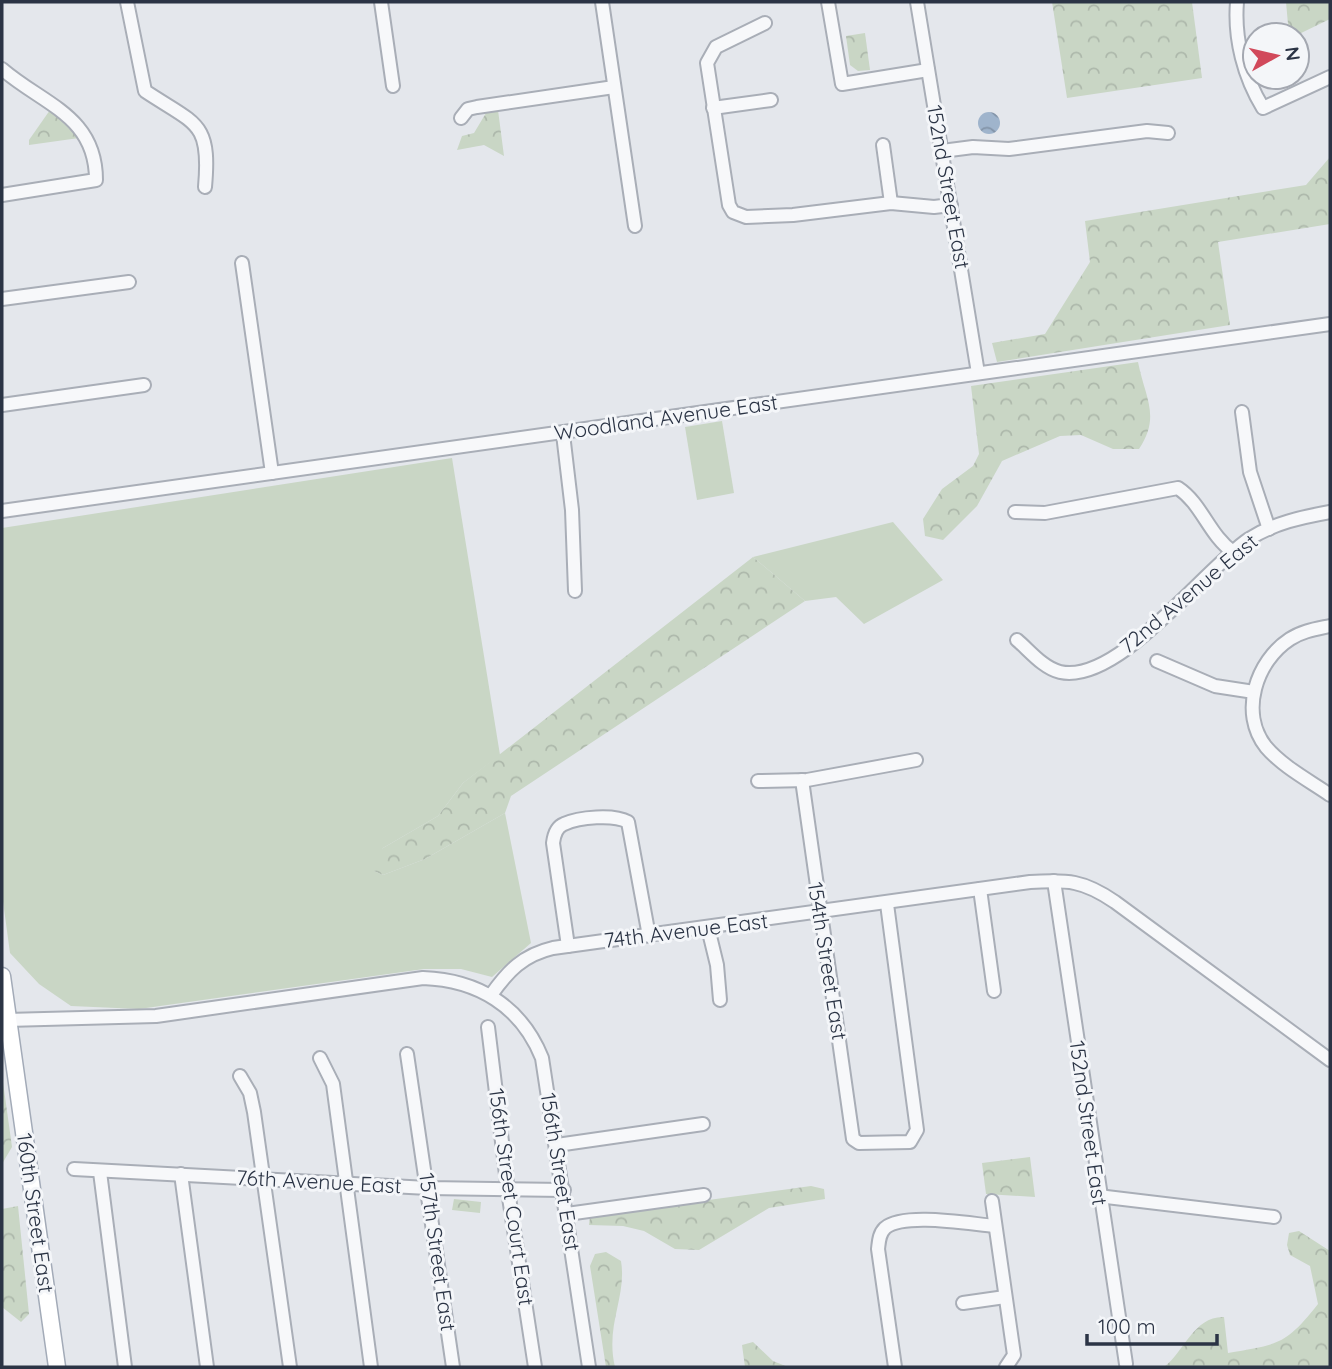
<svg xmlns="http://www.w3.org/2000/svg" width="1332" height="1369" viewBox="0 0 1332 1369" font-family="Quicksand,sans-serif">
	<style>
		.green { fill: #c9d6c5 }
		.forest { fill: url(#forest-crowns) }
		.water { fill: url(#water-waves) }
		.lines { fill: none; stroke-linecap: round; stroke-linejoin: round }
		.minor-casing { stroke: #a9aeb7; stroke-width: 16 }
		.major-casing { stroke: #a3abb8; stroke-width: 19 }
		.minor { stroke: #f7f8fa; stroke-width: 12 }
		.major { stroke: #fff; stroke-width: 16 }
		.labels { text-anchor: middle; stroke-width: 6; stroke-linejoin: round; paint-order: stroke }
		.street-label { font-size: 21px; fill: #2b3445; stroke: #f4f6f9 }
	</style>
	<defs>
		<pattern id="forest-crowns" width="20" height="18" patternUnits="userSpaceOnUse" patternTransform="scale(1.75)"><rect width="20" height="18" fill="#c9d6c5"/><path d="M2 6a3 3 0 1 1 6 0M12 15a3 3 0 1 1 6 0" fill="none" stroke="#adb8ab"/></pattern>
		<pattern id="water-waves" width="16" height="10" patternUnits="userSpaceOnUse" patternTransform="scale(1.75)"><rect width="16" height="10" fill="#9fb4cc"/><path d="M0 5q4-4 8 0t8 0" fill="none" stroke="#8293a7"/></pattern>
	</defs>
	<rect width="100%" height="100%" fill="#e4e7ec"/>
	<!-- green -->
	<g class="green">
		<path d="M722,421L734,493L697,500L685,427Z"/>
		<path d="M452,458L500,755L463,783L438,816L383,848L374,871L383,875L425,859L505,813L531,943L492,977L461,969H424L139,1009L71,1006L39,984L10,953L2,894V528Z"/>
		<path d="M893,522L943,580L864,624L836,597L805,601L753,557Z"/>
	</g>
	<!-- forest -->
	<g class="forest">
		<path d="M1052,2H1192L1202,78L1067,98Z"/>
		<path d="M1286,2H1330V19L1297,35H1289Z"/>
		<path d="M865,33L870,70L858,71L850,65L846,36Z"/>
		<path d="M50,110L79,138L29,145V140Z"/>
		<path d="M498,110L504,156L484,145L457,150L462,136L474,133L486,113Z"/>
		<path d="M1330,157V224L1218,242L1230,325L997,362L992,343L1045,334L1090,262L1085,221L1306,185Z"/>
		<path d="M1138,362C1145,398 1161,416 1139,449H1113L1081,435L1060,436L1002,461L977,506L943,540L925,536L923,519L942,489L973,466L979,454L971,386Z"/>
		<path d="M753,557L805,601L511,796L505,813L425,859L383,875L374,871L372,863L383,848L438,816L463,783Z"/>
		<path d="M2,1075L12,1147L2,1164Z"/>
		<path d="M1030,1157L1035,1197L986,1194L982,1163Z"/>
		<path d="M811,1186L824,1189L825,1199L769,1208L699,1250L675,1249L644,1231L623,1226L589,1225L590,1216Z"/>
		<path d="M454,1199L481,1202L480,1213L452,1210Z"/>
		<path d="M18,1206L29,1314L21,1322L2,1307V1209Z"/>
		<path d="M1299,1231L1330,1251V1367H1164C1184,1352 1194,1316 1224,1317L1228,1353C1278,1344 1285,1346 1318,1304L1310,1266L1290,1255L1287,1245L1289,1233Z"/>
		<path d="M606,1252L621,1261C627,1297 605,1325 615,1367H606L590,1266L595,1254Z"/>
		<path d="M753,1342L773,1361L788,1367H745L742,1345Z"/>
	</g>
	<!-- water -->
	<circle class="water" cx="989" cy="123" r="11"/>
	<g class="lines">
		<!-- minor casing -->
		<g class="minor-casing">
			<g id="minor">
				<path d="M127,2L145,91C196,125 211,121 205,187"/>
				<path d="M381,2L393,86"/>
				<path d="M602,2L635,226"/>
				<path d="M828,2L842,84L928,70"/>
				<path d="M917,2L978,373"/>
				<path d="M1237,2C1234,39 1244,77 1263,108L1330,77"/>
				<path d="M765,23L716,47L707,63L729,205L733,212L746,217L793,215L891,203L934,207L951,205"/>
				<path d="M2,69C44,105 96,116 96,180L2,195"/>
				<path d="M713,108L771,100"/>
				<path d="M461,118L468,109L477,107L614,87"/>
				<path d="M883,145L891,203"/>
				<path d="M942,151L973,147L1009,149L1147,131L1168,133"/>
				<path d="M242,263L272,473"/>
				<path d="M2,299L129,282"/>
				<path d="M2,405L144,385"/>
				<path d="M1242,412L1250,472L1269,529"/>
				<path d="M563,434L572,510L575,591"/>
				<path d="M2,511L1330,324"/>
				<path d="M1015,512L1045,513L1178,488C1202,504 1209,535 1233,552"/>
				<path d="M1330,626C1316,629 1302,631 1290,639C1256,661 1239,713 1266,747C1283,767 1310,781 1330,795"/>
				<path d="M1017,640C1029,650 1043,668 1060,672C1118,685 1203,570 1249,539C1274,523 1302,517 1330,512"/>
				<path d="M1157,661L1215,686L1254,692"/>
				<path d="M802,780L853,1139L859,1143L910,1142L917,1130L887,904"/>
				<path d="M758,781L807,780L916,760"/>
				<path d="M1054,881L1126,1364"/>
				<path d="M980,889L994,991"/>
				<path d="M708,928L717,965L720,1000"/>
				<path d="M568,946L553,843C554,835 556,827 564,824C579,817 614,814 628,822L649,936"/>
				<path d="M491,995C508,971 523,955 553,948L1030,882C1068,880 1083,880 1115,902L1330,1060"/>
				<path d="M7,1020L156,1016L423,978C478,980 521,1006 542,1058L589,1367"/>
				<path d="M488,1027L508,1191L535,1367"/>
				<path d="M407,1054L453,1367"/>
				<path d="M320,1058L333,1084L371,1367"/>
				<path d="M240,1076L250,1093L254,1112L290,1367"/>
				<path d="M557,1145L703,1124"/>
				<path d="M74,1169L428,1188L564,1190"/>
				<path d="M100,1172L125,1367"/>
				<path d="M181,1174L207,1367"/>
				<path d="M1098,1196L1274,1217"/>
				<path d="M992,1201L1014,1355L1006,1367"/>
				<path d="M567,1214L704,1195"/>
				<path d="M963,1303L1005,1297"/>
				<path d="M895,1367L878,1249C879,1241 879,1234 885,1228C904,1212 970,1224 995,1226"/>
			</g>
		</g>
		<!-- major casing -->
		<g class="major-casing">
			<path id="major" d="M2,976L57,1367"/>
		</g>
		<!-- minor -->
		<use href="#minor" class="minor"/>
		<!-- major -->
		<use href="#major" class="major"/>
	</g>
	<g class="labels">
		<!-- street labels -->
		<g class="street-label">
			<text transform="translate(948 187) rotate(80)" y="7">152nd Street East</text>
			<text transform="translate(666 418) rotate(-8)" y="7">Woodland Avenue East</text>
			<text transform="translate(1189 594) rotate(-40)" y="7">72nd Avenue East</text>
			<text transform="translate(686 931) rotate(-7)" y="7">74th Avenue East</text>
			<text transform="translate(827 961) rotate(81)" y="7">154th Street East</text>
			<text transform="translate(1088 1123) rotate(82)" y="7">152nd Street East</text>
			<text transform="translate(560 1172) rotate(81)" y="7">156th Street East</text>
			<text transform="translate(319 1182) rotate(3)" y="7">76th Avenue East</text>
			<text transform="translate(511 1197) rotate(82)" y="7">156th Street Court East</text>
			<text transform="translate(35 1213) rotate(82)" y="7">160th Street East</text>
			<text transform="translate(437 1252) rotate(82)" y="7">157th Street East</text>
		</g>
	</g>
	<!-- border -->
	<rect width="1332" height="1369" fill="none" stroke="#2b3445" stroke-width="7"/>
	<!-- north arrow -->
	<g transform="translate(1276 56) rotate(82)"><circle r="33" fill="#f4f6f9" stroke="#a4a8b1" stroke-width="2"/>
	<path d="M0-5L12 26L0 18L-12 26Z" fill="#d1495b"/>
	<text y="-10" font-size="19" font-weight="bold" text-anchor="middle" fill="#2b3445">N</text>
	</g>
	<!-- scale -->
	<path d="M1087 1334v10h130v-10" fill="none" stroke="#2b3445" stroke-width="3.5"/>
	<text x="1098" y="1334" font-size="21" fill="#2b3445" stroke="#f4f6f9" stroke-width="5" paint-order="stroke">100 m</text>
</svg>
